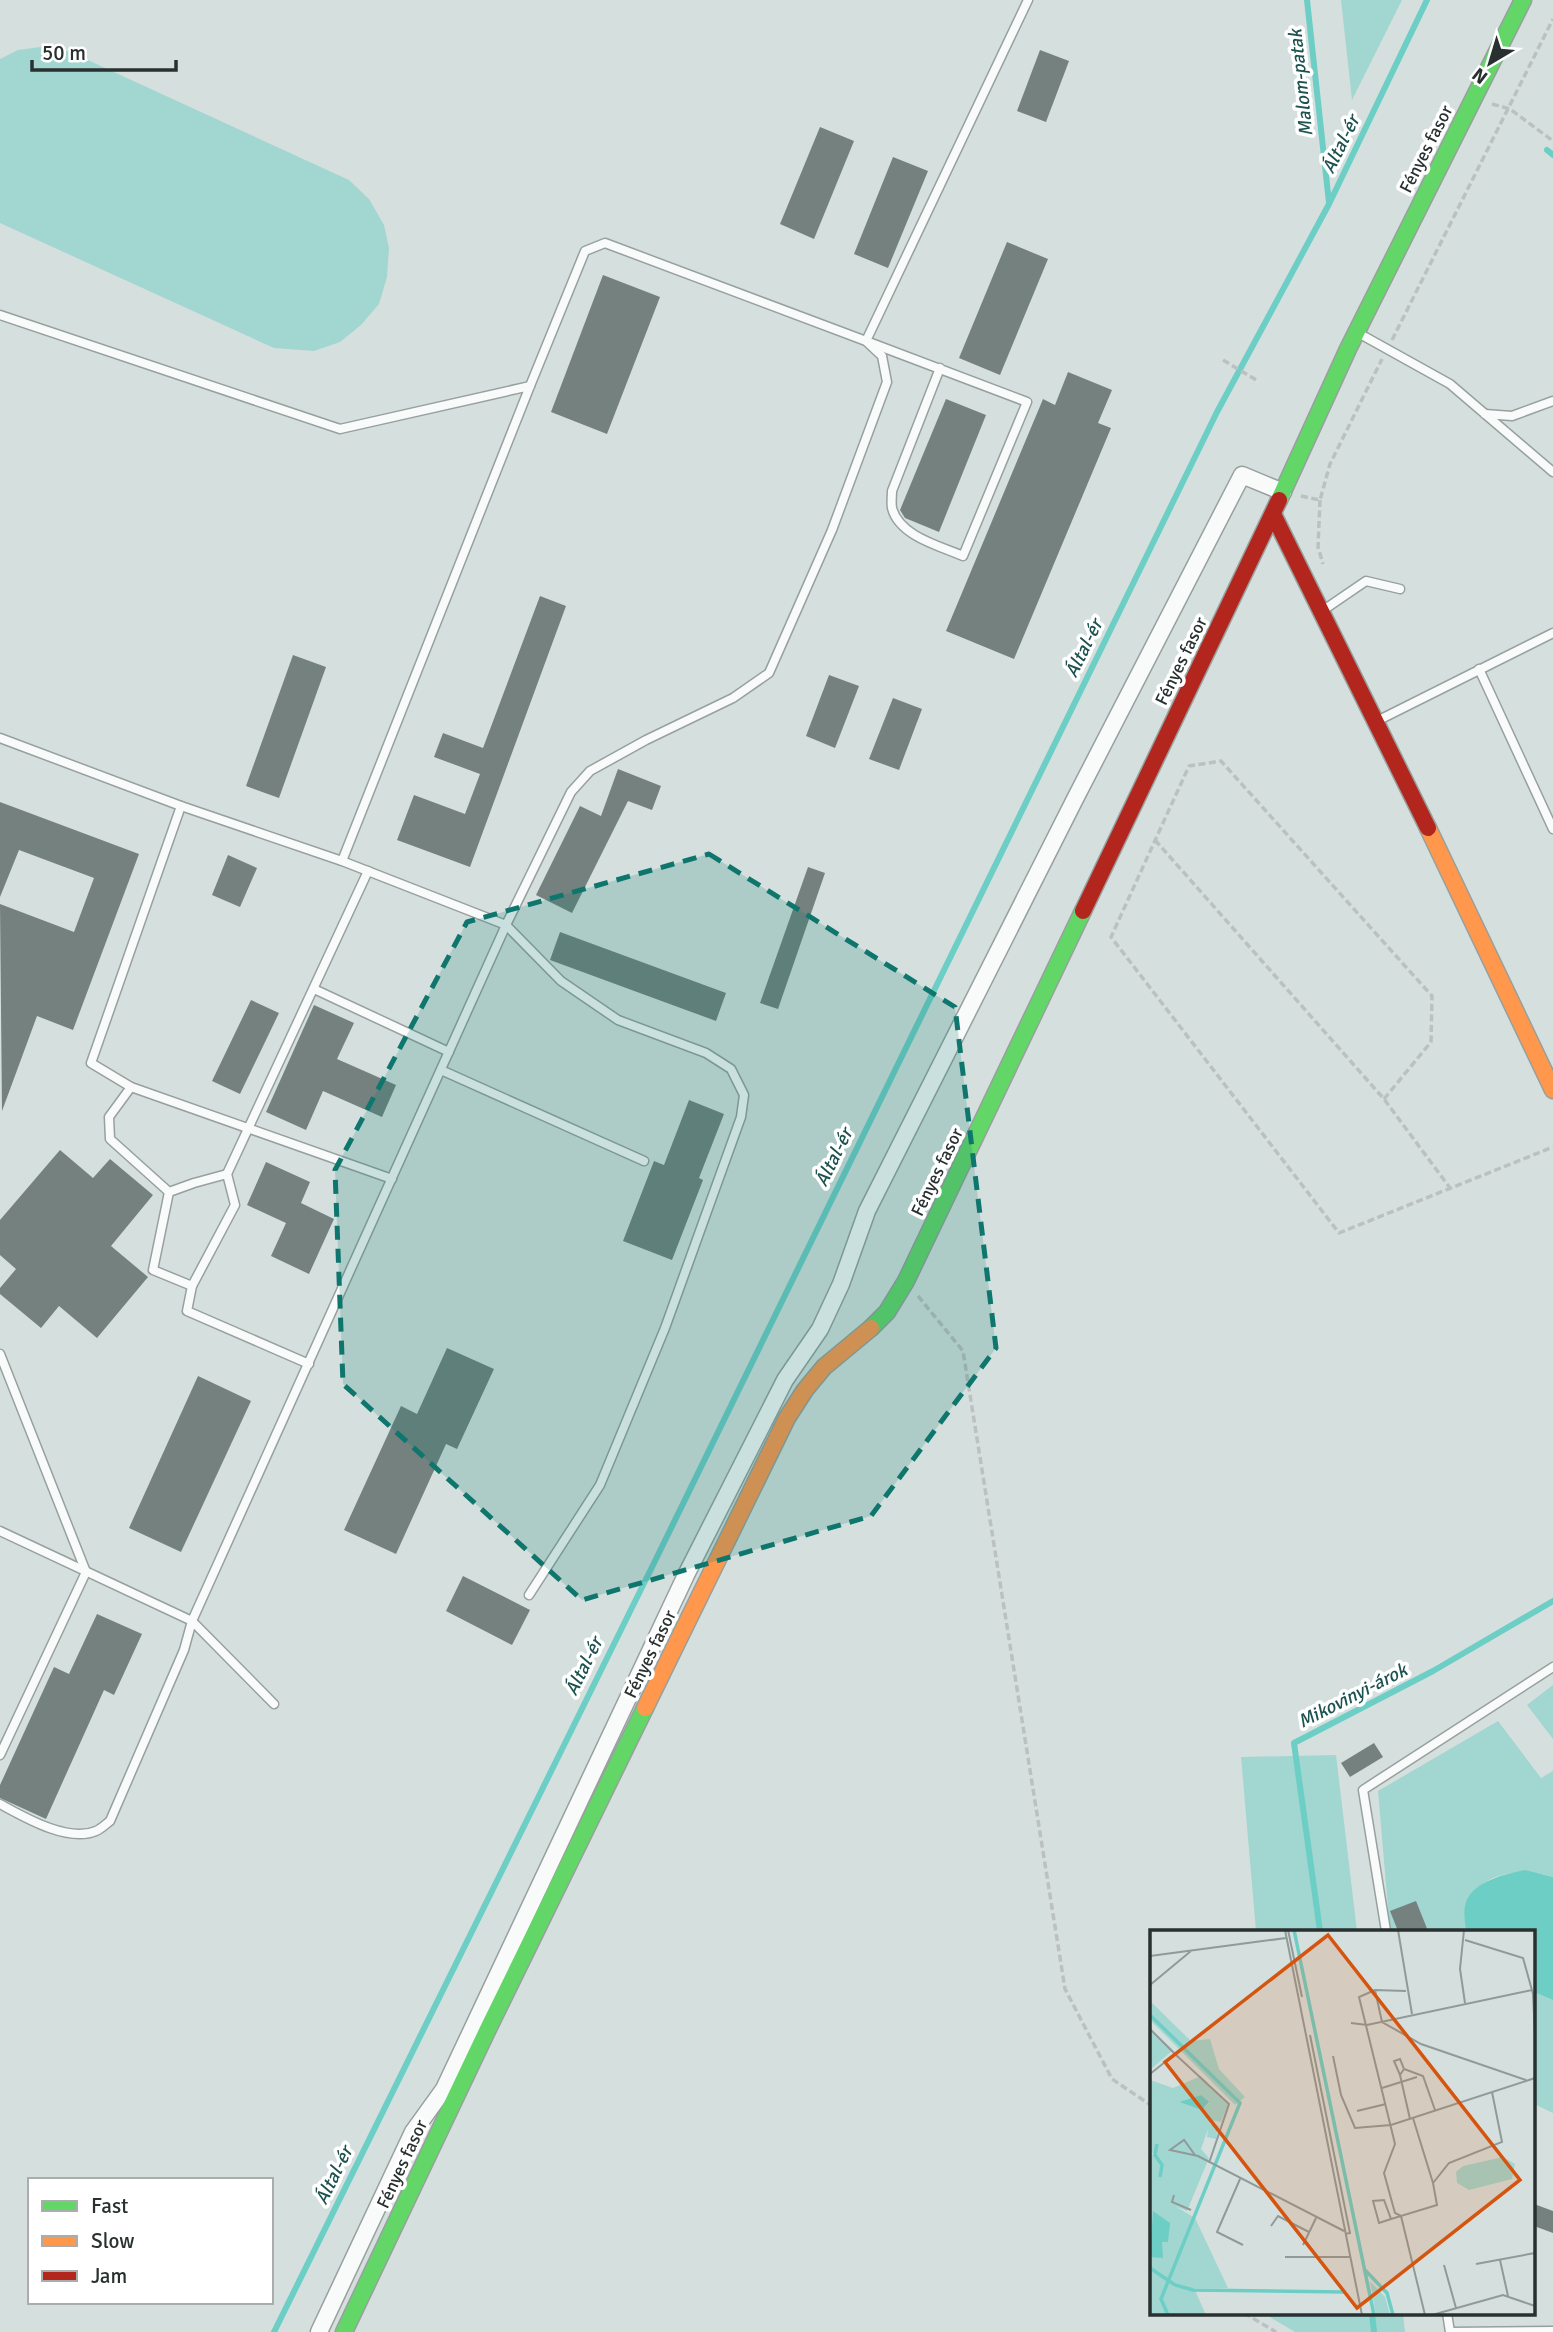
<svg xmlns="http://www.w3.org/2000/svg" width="1553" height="2332" viewBox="0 0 1553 2332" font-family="Signika,sans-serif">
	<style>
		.green { fill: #a2d6d0 }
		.water { fill: #6dcec6 }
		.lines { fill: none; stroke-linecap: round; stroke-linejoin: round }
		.stream { stroke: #6dcec6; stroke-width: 6 }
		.building { fill: #74817f }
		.lane-casing { stroke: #97a09e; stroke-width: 11 }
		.street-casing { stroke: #97a09e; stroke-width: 19 }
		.fast-casing { stroke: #97a09e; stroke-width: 19 }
		.slow-casing { stroke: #97a09e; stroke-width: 19 }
		.jam-casing { stroke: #97a09e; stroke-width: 19 }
		.path { stroke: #bbc0c0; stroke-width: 3.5; stroke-dasharray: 7 3.5; stroke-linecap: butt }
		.lane { stroke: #f9fafa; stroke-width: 8 }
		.street { stroke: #f9fafa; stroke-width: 16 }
		.fast { stroke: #63d668; stroke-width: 16 }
		.slow { stroke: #ff974d; stroke-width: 16 }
		.jam { stroke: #b3261e; stroke-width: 16 }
		.marked { fill: #0f766e; fill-opacity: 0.2; stroke: #0f766e; stroke-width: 5; stroke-dasharray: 14 9; stroke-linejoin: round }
		.labels { text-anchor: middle; stroke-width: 7; stroke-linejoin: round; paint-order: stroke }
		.street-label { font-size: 18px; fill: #293130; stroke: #fff }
		.water-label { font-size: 19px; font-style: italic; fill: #1c534f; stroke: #fff }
		.inset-river { fill: none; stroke: #6dcec6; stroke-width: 3.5 }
		.inset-road { fill: none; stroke: #909a98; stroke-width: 2 }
		.view { fill: #d55510; fill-opacity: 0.15; stroke: #d55510; stroke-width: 3.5 }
		.inset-edge { fill: none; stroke: #293130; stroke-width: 3.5 }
	</style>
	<rect width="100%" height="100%" fill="#d5e0de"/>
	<!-- green -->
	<g class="green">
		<path d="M1341,0H1402L1352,100Z"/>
		<path d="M40,47L68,51L349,180L369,199L384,225L389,248L387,277L379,304L361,325L340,342L314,351L274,348L0,223V59L18,50Z"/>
		<path d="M1553,1685V1739L1527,1705Z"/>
		<path d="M1498,1721L1541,1778L1553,1771V1877C1531,1869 1497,1870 1479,1887C1473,1892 1469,1899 1465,1905L1466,1931H1390L1378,1791Z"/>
		<path d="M1336,1755L1357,1931H1256L1241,1757Z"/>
		<path d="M1534,1992L1553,2000V2113L1534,2104Z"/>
		<path d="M1263,2313H1403L1405,2332H1295Z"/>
	</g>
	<!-- water -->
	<path class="water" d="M1525,1870L1553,1877V2000L1534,1992V1931H1466C1465,1922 1463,1911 1466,1902C1474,1881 1505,1874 1525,1870Z"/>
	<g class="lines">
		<!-- stream -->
		<g class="stream">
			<path d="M1307,0L1329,203"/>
			<path d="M1547,150L1553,155"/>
			<path d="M1320,1931L1294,1743L1433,1671L1553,1601"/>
			<path d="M1372,2313L1374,2332"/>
			<path d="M274,2332L654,1563L1217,412L1329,204L1427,0"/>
		</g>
	</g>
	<!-- building -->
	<g class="building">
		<path d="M1040,50L1069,61L1046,122L1017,111Z"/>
		<path d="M820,127L854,141L814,239L780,224Z"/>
		<path d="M893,157L928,171L888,268L854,254Z"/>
		<path d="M1007,242L1048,259L1000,375L959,358Z"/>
		<path d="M603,275L660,297L607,434L551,412Z"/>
		<path d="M1068,372L1112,390L1098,423L1111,428L1014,659L946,631L1043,399L1055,405Z"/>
		<path d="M946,399L986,415L939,532L905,518L900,510Z"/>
		<path d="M540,596L566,606L470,867L397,840L414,795L465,814L480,774L434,757L443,733L483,748Z"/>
		<path d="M293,655L326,667L279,798L246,786Z"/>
		<path d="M829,675L859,686L835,748L806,736Z"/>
		<path d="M893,698L922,709L899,770L869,759Z"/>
		<path d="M618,769L661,786L652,810L628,801L572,913L536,895L580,806L601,816Z"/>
		<path d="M0,802L139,854L73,1030L37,1016L2,1111L0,904L74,932L94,878L19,850L0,897Z"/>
		<path d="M228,855L257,868L240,907L212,895Z"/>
		<path d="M808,867L825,873L778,1009L760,1003Z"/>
		<path d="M560,932L726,993L716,1021L550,960Z"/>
		<path d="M251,1000L279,1013L240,1094L212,1081Z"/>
		<path d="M314,1005L354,1023L337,1059L396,1085L382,1117L323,1091L306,1130L266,1112Z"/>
		<path d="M689,1100L724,1114L699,1178L703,1180L672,1260L623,1241L654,1161L664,1165Z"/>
		<path d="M60,1150L93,1178L110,1159L153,1195L111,1246L148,1277L97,1338L59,1306L41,1328L0,1294V1288L16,1269L0,1255V1220Z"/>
		<path d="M266,1162L310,1182L301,1203L334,1219L309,1274L271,1256L286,1223L247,1205Z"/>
		<path d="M447,1348L494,1369L457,1449L446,1444L396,1554L344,1530L401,1406L417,1414Z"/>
		<path d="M198,1376L251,1401L181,1552L129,1528Z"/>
		<path d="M463,1576L530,1610L512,1645L446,1611Z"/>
		<path d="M97,1614L142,1634L114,1695L104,1690L46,1819L0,1798V1785L54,1667L69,1674Z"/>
		<path d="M1374,1743L1383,1757L1350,1777L1341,1763Z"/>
		<path d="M1416,1901L1428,1931H1398L1390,1911Z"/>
		<path d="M1534,2204L1553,2211V2233L1534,2226Z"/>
	</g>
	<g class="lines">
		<!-- lane casing -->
		<g class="lane-casing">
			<g id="lane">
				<path d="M0,315L340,429L530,386L342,861"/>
				<path d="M1360,334L1450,384L1553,472"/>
				<path d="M940,368L892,491C892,496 891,503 892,508C899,536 940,546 963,556L1027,402L866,341L1028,0"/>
				<path d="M1485,414L1512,416L1553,401"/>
				<path d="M1325,609L1366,581L1400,589"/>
				<path d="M1479,669L1553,829"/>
				<path d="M1379,720L1553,633"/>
				<path d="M0,738L181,806L342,861L506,925L561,981L618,1020L706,1053L731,1069L744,1095L741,1117L665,1328L600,1485L529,1595"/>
				<path d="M314,989L449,1052"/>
				<path d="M441,1070L644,1161"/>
				<path d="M131,1087L392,1179"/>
				<path d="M227,1174L368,871"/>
				<path d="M169,1192L194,1183L227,1174L235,1205L192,1286L153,1270L169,1192L110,1139L109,1117L131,1087L91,1063L181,806"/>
				<path d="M192,1286L187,1311L309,1364"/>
				<path d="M0,1354L86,1572L0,1755"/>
				<path d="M0,1531L192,1621L274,1704"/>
				<path d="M0,1804C24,1817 68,1843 96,1831C101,1829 106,1824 110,1821L184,1650L192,1621L506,925L571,792L590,771L646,740L733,698L769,673L832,530L887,382L882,356L866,341L605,243L585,251L530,386"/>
				<path d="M1386,1931L1363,1790L1553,1667"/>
				<path d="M1447,2313L1450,2332L1553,2331"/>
			</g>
		</g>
		<!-- street casing -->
		<g class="street-casing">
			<path id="street" d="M319,2332L413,2132L444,2089L686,1575L785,1380L820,1329L841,1284L867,1211L1076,797L1242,475L1283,492"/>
		</g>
		<!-- fast casing -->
		<g class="fast-casing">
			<g id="fast">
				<path d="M1279,500L1348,349L1523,0"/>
				<path d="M871,1328L887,1312L906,1281L1083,911"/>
				<path d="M344,2332L487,2031L645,1708"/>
			</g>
		</g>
		<!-- slow casing -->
		<g class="slow-casing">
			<g id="slow">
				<path d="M1428,828L1553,1090"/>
				<path d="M645,1708L787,1418L805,1390L824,1367L871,1328"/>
			</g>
		</g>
		<!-- jam casing -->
		<g class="jam-casing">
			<g id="jam">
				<path d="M1273,514L1428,828"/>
				<path d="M1083,911L1279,500"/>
			</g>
		</g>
		<!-- path -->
		<g class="path">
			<path d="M1492,104L1510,109L1553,141"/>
			<path d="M1392,340L1553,19"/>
			<path d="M1223,360L1258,381"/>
			<path d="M1301,496L1320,500L1330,464L1382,359"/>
			<path d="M1320,500L1318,547L1323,564"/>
			<path d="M1155,840L1384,1099L1450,1188"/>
			<path d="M1384,1099L1431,1042L1432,996L1221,761L1189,766L1111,937L1339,1233L1553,1147"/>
			<path d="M918,1296L963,1351L1065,1989L1112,2079L1152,2106"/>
			<path d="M1244,2313L1276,2332"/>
		</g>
		<!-- lane -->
		<use href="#lane" class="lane"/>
		<!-- street -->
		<use href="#street" class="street"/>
		<!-- fast -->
		<use href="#fast" class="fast"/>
		<!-- slow -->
		<use href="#slow" class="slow"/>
		<!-- jam -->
		<use href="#jam" class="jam"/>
	</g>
	<!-- marked area -->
	<path class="marked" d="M709,854L955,1007L996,1348L871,1516L582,1600L343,1384L335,1170L467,922Z"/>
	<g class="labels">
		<!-- street labels -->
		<g class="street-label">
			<text transform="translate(1426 149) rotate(-63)" y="6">Fényes fasor</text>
			<text transform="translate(1181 661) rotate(-64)" y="6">Fényes fasor</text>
			<text transform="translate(937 1172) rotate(-64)" y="6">Fényes fasor</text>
			<text transform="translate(650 1654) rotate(-64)" y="6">Fényes fasor</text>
			<text transform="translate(402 2164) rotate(-65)" y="6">Fényes fasor</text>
		</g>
		<!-- water labels -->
		<g class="water-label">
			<text transform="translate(1300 83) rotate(-96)" y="7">Malom-patak</text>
			<text transform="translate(1340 144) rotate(-64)" y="7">Által-ér</text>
			<text transform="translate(1083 648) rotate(-64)" y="7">Által-ér</text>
			<text transform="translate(833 1157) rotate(-64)" y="7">Által-ér</text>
			<text transform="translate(583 1666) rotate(-64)" y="7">Által-ér</text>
			<text transform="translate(1352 1695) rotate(-27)" y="7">Mikovinyi-árok</text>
			<text transform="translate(333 2175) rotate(-64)" y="7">Által-ér</text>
		</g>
	</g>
	<!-- overview -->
	<g transform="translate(1150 1930)">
		<rect width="385" height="385" fill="#d5e0de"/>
		<path d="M0,71L41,111L60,109L69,139L95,167L85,175L0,90ZM0,99L23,120L0,140ZM51,146L78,175L71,192L61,190L60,194L69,196L66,209L57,207L58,199L51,219L59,228L37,281L25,276L45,288L78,358H44L56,385H0V224L7,225L0,222V150L23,158ZM51,165L59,173L52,180L29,172ZM353,227L365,234L362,249L319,260L307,253L306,242L313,236ZM220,351L235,367L240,385H226Z" fill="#a2d6d0" fill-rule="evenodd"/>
		<path d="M51,165L59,172L52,180L29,172ZM3,281L20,293L18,312H12L13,328L0,327Z" fill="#6dcec6"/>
		<path class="inset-river" d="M144,0L224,385M0,85L90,173L11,369L18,385M7,214L5,225L12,235L10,247M0,338L25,355L43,360L195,362M215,340L237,363L243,385"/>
		<path class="inset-road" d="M135,0L212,385M138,0L152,67M248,0L262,84M314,0L310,39L315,73M315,10L373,28L383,64L385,105M0,26L136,8M0,55L41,21M225,60L209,67L245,214L234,243L245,283L251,286L287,275L283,253M256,61L225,60L232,92L271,114L376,150M201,93L217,95L382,60M0,99L25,124M160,105L200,303L195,304M183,126L191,165L205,198L241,195L385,148M254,139L250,145L244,131L250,129L254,139L273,146L285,180M0,144L25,124L79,174L59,233M250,145L260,189M232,158L267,147M207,181L236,174M263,188L283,253L299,233L352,212L342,162M45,225L34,210L20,220L48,226L194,301M90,249L67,302L93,315M24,265L22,272L41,280M241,289L234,270L223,271L229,293L241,289L251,286L275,385M121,296L128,286L159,302M153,315L166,288M135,327H200M350,330L358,366M326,334L385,323M294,335L306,378M282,385L353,365L385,376"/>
		<path class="view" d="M178,5L370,250L207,378L15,132Z"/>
		<rect width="385" height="385" class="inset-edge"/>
	</g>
	<!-- legend -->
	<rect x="28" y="2178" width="245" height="126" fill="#ffffff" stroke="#a9adac" stroke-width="2"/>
	<rect x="42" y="2201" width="35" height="10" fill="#63d668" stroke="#a9adac" stroke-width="2"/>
	<text x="91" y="2213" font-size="21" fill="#293130">Fast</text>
	<rect x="42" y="2236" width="35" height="10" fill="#ff974d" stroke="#a9adac" stroke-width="2"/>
	<text x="91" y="2248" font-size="21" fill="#293130">Slow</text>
	<rect x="42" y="2271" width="35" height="10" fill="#b3261e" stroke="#a9adac" stroke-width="2"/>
	<text x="91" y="2283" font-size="21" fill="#293130">Jam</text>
	<!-- north arrow -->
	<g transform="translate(1490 63) rotate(218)" stroke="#ffffff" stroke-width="5" paint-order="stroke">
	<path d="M0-5L12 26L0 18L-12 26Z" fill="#293130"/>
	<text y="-10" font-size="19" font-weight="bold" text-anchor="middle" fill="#293130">N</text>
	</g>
	<!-- scale -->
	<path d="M32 60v10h144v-10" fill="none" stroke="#293130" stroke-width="3.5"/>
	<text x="42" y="60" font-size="21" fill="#293130" stroke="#ffffff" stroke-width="5" paint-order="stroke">50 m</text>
</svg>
